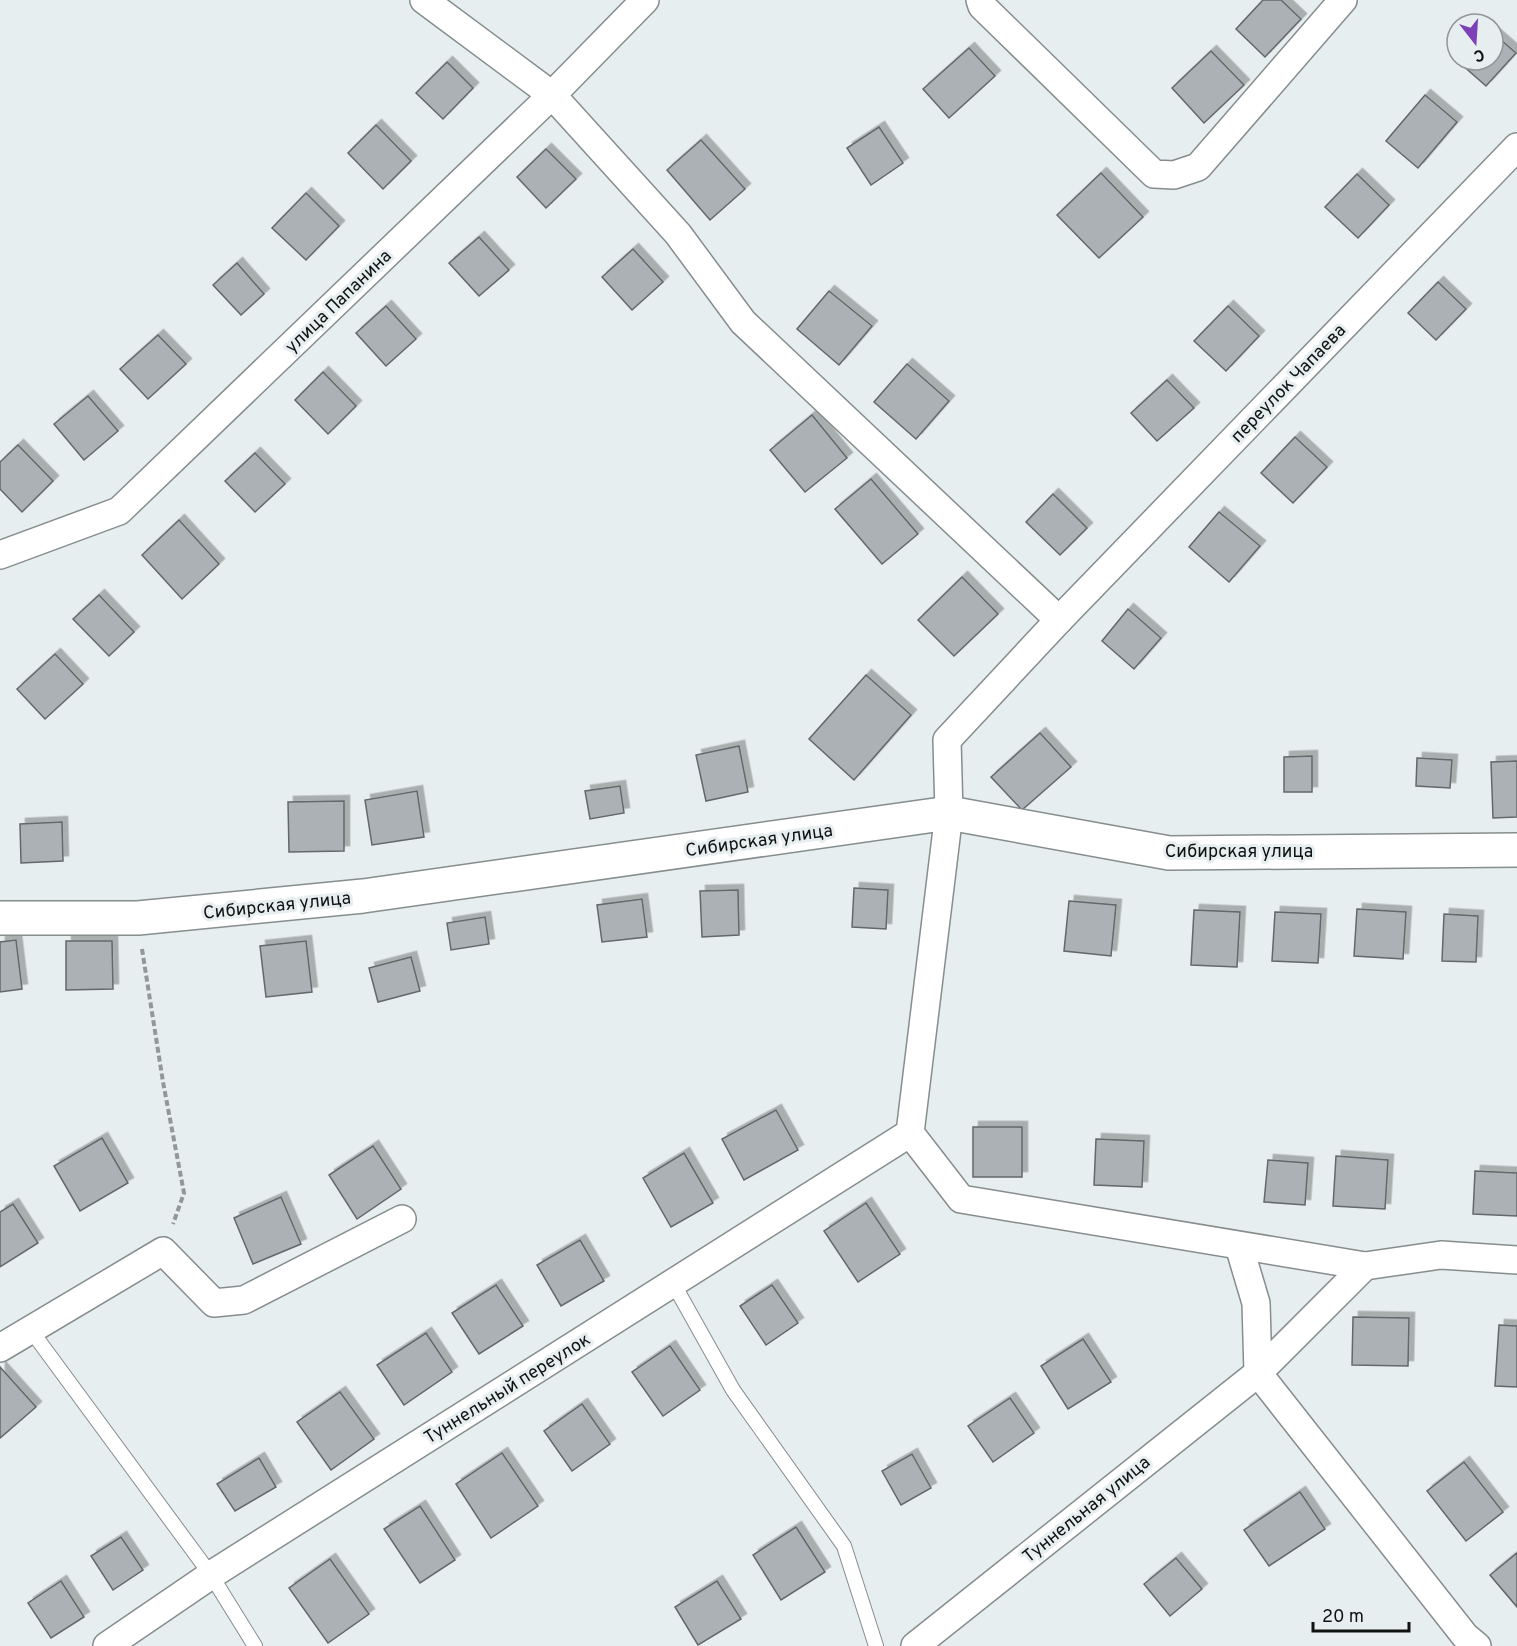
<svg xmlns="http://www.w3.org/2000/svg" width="1517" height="1646" viewBox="0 0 1517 1646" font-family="Overpass,sans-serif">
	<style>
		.building { fill: #abb1b4; stroke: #63686b; stroke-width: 1.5; filter: url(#shadow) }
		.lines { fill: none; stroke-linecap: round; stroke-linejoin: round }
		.lane-casing { stroke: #868d8d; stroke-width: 16 }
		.street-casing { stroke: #868d8d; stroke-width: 30 }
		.secondary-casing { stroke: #868d8d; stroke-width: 36 }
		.path { stroke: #929797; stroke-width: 4; stroke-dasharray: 6 3; stroke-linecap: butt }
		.lane { stroke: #fff; stroke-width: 14 }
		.street { stroke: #fff; stroke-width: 27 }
		.secondary { stroke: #fff; stroke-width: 33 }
		.labels { text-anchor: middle; stroke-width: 6; stroke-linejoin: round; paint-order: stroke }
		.street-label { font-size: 18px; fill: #101212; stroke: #e7eeef }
	</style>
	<defs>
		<filter id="shadow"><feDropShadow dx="5.5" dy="-5.5" stdDeviation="0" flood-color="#0004"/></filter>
	</defs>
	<rect width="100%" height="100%" fill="#e7eeef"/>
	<!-- building -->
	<g class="building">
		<path d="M1263,0H1281L1301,19L1265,57L1236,29Z"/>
		<path d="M1493,33L1516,53L1486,86L1460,63L1462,60H1493Z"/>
		<path d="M969,48L995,76L949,118L923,89Z"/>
		<path d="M1211,51L1244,85L1204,123L1172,88Z"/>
		<path d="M447,62L473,88L443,119L416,93Z"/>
		<path d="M1425,95L1457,122L1418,168L1386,141Z"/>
		<path d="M376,125L411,161L383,189L348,153Z"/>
		<path d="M879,127L903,163L871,185L847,148Z"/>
		<path d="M701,140L745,189L710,220L667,170Z"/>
		<path d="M546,149L576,179L546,208L517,177Z"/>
		<path d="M1101,173L1143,217L1099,258L1057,215Z"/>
		<path d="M1357,174L1389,205L1358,238L1325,207Z"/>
		<path d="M306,193L339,226L306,260L272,228Z"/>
		<path d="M479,237L509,270L479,296L449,263Z"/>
		<path d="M633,249L663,282L632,310L602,277Z"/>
		<path d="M237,263L264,294L241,315L213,285Z"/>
		<path d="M1438,282L1466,309L1436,340L1408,313Z"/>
		<path d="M829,291L872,326L839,365L797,329Z"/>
		<path d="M386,306L416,339L386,366L356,333Z"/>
		<path d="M1228,306L1259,336L1226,371L1194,341Z"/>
		<path d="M158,335L186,364L148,399L120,369Z"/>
		<path d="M907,364L949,401L916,439L874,402Z"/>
		<path d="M323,372L356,406L328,434L295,400Z"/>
		<path d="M1167,380L1194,408L1157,441L1131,413Z"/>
		<path d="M88,396L118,431L84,460L54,424Z"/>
		<path d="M812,415L847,458L805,492L770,450Z"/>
		<path d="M1295,437L1327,467L1293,503L1261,473Z"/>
		<path d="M18,445L53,481L22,512L0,489V462Z"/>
		<path d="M255,453L285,484L255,512L225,481Z"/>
		<path d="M871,479L918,534L882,564L835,509Z"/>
		<path d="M1053,494L1087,528L1060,555L1026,522Z"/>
		<path d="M1219,512L1260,546L1229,582L1189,547Z"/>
		<path d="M179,520L219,564L182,599L142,555Z"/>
		<path d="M962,577L998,614L954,656L918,620Z"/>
		<path d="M99,595L134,632L109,656L73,619Z"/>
		<path d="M1128,609L1161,638L1134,669L1102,641Z"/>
		<path d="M55,654L83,684L45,719L17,689Z"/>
		<path d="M866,675L911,715L854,780L809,739Z"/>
		<path d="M1040,733L1071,767L1022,810L991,777Z"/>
		<path d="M739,746L748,792L706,801L696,755Z"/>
		<path d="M1312,756V792H1284V757Z"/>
		<path d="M1417,758L1452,760L1450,788L1416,786Z"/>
		<path d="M1517,761V817L1493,818L1491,762Z"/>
		<path d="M620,786L624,813L590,819L585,791Z"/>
		<path d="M417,791L424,837L372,845L365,800Z"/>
		<path d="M344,801V851L289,852L288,802Z"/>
		<path d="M62,822L63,861L21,863L20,824Z"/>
		<path d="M854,888L888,890L886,929L852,927Z"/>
		<path d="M738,890L739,935L702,937L700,891Z"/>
		<path d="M642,899L647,937L602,942L597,905Z"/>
		<path d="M1069,901L1116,905L1111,956L1064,951Z"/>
		<path d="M1357,909L1406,912L1403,959L1354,956Z"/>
		<path d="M1194,910L1240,912L1237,967L1191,965Z"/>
		<path d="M1275,912L1321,914L1318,963L1272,961Z"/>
		<path d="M1444,914L1478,916L1476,962L1442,961Z"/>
		<path d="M485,917L489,944L451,950L447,923Z"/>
		<path d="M16,940L22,989L0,992V942Z"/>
		<path d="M66,941H112L113,989L66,990Z"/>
		<path d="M306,941L312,992L266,997L260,946Z"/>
		<path d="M411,957L420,991L378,1002L369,968Z"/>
		<path d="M776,1110L798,1150L744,1180L722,1139Z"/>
		<rect x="973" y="1127" width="49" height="50"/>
		<path d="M102,1138L128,1183L80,1211L54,1166Z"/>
		<path d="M1096,1139L1144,1141L1142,1187L1094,1185Z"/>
		<path d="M373,1146L401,1189L357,1219L329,1175Z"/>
		<path d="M684,1153L713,1203L671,1227L643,1178Z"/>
		<path d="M1336,1156L1388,1160L1385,1209L1333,1206Z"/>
		<path d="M1268,1160L1308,1163L1305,1205L1264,1202Z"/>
		<path d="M1475,1171L1517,1173V1216L1473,1214Z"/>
		<path d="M281,1197L301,1244L253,1264L234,1218Z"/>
		<path d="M866,1203L900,1254L858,1282L824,1231Z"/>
		<path d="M13,1204L38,1243L0,1267V1212Z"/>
		<path d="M580,1240L604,1281L561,1306L537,1265Z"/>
		<path d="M496,1285L523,1326L479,1354L452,1313Z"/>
		<path d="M772,1285L798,1323L766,1345L740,1306Z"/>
		<path d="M1353,1317L1409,1318L1408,1366L1352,1365Z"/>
		<path d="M1499,1325L1517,1326V1387L1495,1386Z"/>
		<path d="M426,1333L452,1372L404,1405L377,1365Z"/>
		<path d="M1083,1339L1111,1382L1068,1409L1041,1366Z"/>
		<path d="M670,1346L700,1390L663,1416L632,1372Z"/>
		<path d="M0,1367L36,1407L0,1438Z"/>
		<path d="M340,1392L374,1439L331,1470L297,1422Z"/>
		<path d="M1010,1398L1034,1433L993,1462L968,1426Z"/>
		<path d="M582,1404L610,1444L572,1471L544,1431Z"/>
		<path d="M502,1453L538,1506L491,1538L456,1484Z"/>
		<path d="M912,1454L931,1488L901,1505L882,1471Z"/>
		<path d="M259,1458L276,1487L235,1511L217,1484Z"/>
		<path d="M1464,1462L1503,1512L1466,1541L1427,1491Z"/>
		<path d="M1300,1492L1325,1529L1269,1566L1244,1530Z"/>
		<path d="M420,1506L455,1560L420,1583L384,1529Z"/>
		<path d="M796,1527L825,1572L781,1600L753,1555Z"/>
		<path d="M121,1537L143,1570L113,1590L91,1556Z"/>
		<path d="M1517,1553V1607L1490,1575Z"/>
		<path d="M1176,1558L1202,1589L1170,1616L1144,1584Z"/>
		<path d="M330,1559L369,1614L328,1643L289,1588Z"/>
		<path d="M61,1581L84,1617L51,1638L28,1603Z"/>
		<path d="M717,1581L741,1619L698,1645L675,1607Z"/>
	</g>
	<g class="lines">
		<!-- lane casing -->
		<g class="lane-casing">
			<g id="lane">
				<path d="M673,1283L733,1390L844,1546L876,1646"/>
				<path d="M30,1329L211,1575L255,1646"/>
			</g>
		</g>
		<!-- street casing -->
		<g class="street-casing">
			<g id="street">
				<path d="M424,0L552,95L678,234L743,322L1059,620"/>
				<path d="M980,0L982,6L1154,174L1174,175L1198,167L1343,0"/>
				<path d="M0,555L119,511L552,95L645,0"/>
				<path d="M1239,1246L1256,1303L1258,1373L1465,1636L1477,1646"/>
				<path d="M1365,1266L1441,1255L1517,1260"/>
				<path d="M0,1348L163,1251L214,1303L244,1300L402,1219"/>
				<path d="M107,1646L211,1575L910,1133"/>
				<path d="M915,1646L1258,1373L1365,1266L961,1199L910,1133L949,813L947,740L1059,620L1517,147"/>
			</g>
		</g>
		<!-- secondary casing -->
		<g class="secondary-casing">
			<path id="secondary" d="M0,918H138L363,896L949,813L1169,853L1517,850"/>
		</g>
		<!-- path -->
		<path class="path" d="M142,949L163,1082L184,1193L173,1224"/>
		<!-- lane -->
		<use href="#lane" class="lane"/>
		<!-- street -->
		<use href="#street" class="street"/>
		<!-- secondary -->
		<use href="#secondary" class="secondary"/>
	</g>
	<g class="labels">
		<!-- street labels -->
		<g class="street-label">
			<text transform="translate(338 301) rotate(-44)" y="6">улица Папанина</text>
			<text transform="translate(1288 383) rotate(-46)" y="6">переулок Чапаева</text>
			<text transform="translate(759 840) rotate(-8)" y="6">Сибирская улица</text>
			<text x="1239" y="857">Сибирская улица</text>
			<text transform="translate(277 905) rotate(-6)" y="6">Сибирская улица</text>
			<text transform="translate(507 1388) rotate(-32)" y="6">Туннельный переулок</text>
			<text transform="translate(1086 1509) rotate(-39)" y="6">Туннельная улица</text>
		</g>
	</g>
	<!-- north arrow -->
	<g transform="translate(1475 42) rotate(163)"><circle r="28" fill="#e7eeef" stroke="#919697" stroke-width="1.5"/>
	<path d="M0-4.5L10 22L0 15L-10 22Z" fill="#7d40b6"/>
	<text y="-9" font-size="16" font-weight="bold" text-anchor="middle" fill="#101212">С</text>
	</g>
	<!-- scale -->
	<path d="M1313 1622v9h96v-9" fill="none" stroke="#101212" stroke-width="3"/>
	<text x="1322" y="1622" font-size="18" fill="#101212" stroke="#e7eeef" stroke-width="4.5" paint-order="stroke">20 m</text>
</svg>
